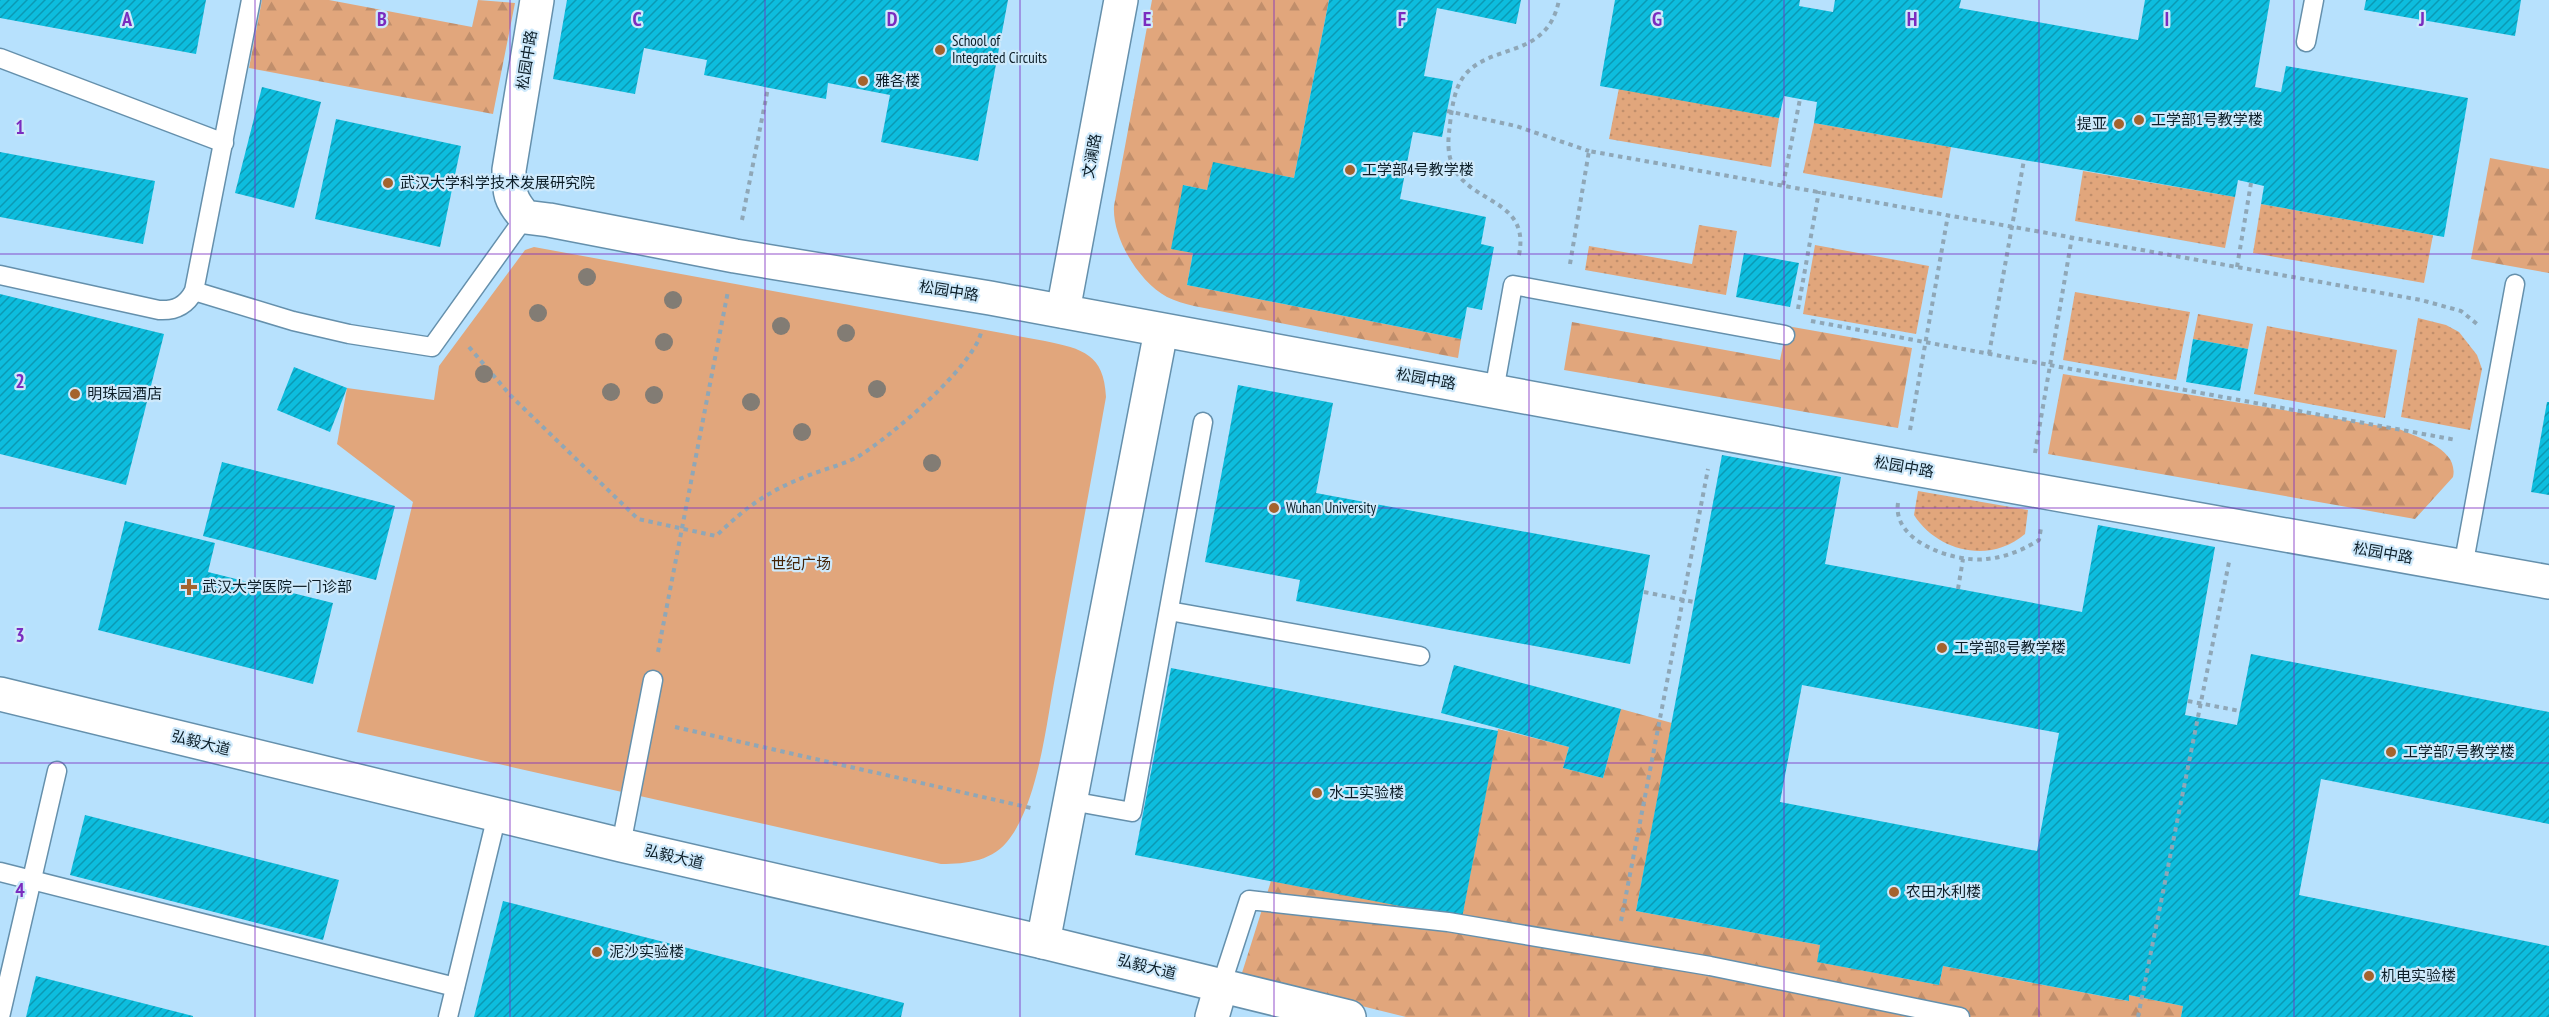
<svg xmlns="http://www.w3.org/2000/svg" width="2549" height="1017" viewBox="0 0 2549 1017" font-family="'PT Sans Narrow','Noto Sans SC',sans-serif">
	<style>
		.built { fill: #b7e1fd }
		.grass { fill: url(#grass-dots) }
		.forest { fill: url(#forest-firs) }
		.green { fill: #e1a67c }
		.building { fill: url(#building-hatch); fill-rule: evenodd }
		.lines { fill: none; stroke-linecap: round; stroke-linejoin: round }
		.service-casing { stroke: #6590ac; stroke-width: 21 }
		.minor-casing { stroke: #6590ac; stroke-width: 36 }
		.path { stroke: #8fa7b7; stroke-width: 4; stroke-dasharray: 4.5 4.5; stroke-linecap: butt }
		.service { stroke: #fff; stroke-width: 18 }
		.minor { stroke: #fff; stroke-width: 33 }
		.path-bridge { stroke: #8fa7b7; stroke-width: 4; stroke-dasharray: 4.5 4.5; stroke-linecap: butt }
		.tree { fill: #827c74 }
		.grid { fill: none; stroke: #7b2cbf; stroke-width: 1.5; stroke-opacity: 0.55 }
		.poi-dot { fill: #a4632e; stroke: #cee9fb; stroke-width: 2 }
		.labels { text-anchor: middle; stroke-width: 4.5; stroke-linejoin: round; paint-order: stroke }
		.poi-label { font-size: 15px; fill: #0b1d27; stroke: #cee9fb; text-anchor: start }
		.street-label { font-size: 15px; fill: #0b1d27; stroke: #cee9fb }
		.park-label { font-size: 15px; fill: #442306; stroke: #cee9fb }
		.grid-label { font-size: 20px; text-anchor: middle; font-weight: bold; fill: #7b2cbf; stroke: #cee9fb; stroke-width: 4.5; stroke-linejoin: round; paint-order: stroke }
	</style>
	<defs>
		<pattern id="grass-dots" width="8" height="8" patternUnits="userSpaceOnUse" patternTransform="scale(1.5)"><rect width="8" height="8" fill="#e1a67c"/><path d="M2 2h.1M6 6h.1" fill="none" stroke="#c08e6b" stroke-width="1.8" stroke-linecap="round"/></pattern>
		<pattern id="forest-firs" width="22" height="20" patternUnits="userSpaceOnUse" patternTransform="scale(1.5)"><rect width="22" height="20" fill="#e1a67c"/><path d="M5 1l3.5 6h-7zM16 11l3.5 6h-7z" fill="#c08e6b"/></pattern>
		<pattern id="building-hatch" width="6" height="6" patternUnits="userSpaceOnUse" patternTransform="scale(1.5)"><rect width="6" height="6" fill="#0dbdde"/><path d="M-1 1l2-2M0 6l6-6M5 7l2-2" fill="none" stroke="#0b99b4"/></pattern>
	</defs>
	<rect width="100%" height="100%" fill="#cee9fb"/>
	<!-- built -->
	<rect class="built" x="0" y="0" width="2549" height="1017"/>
	<!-- grass -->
	<g class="grass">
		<path d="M1619,88L1779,118L1771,167L1609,139Z"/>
		<path d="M1814,123L1951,147L1942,198L1803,173Z"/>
		<path d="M2083,171L2235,197L2225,248L2075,221Z"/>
		<path d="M2261,204L2433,235L2424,283L2253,253Z"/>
		<path d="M1699,225L1737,231L1726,295L1585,270L1589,246L1692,264Z"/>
		<path d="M1815,245L1929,266L1916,334L1803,314Z"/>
		<path d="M2075,292L2190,312L2176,380L2063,360Z"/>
		<path d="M2198,314L2253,324L2248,349L2193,339Z"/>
		<path d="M2418,318L2446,325L2459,332L2477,355L2482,369L2470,430L2401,417Z"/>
		<path d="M2267,326L2397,350L2385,418L2254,394Z"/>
		<path d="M1918,491L2028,510L2025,534C1990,564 1938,552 1914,515Z"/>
	</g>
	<!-- forest -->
	<g class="forest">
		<path d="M262,0H329L472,27L478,0L515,3L493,114L249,68Z"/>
		<path d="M1152,0H1329L1294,178L1213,163L1207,190L1183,185L1193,253L1187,285L1461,339L1458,358L1194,306C1185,304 1175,301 1167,297C1139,282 1112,238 1114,206Z"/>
		<path d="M2490,158L2549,169V273L2471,259Z"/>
		<path d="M1572,322L1780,360L1787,326L1912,348L1898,428L1564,370Z"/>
		<path d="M2063,374L2399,429C2419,438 2459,449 2453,477L2415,519L2048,454Z"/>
		<path d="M1621,709L1672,723L1636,911L1820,945L1818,962L1939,985L1943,966L2128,1001L2129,995L2183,1006L2181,1017H1406L1241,976L1271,881L1462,917L1498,729L1569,747L1563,768L1603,778Z"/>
	</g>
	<!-- green -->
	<path class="green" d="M534,247L1045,341C1083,349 1104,354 1106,397C1090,487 1073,577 1057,667C1047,716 1040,797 1010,838C994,861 967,864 941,864L357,732L413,502L337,444L347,388L434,400L439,366L525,250Z"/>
	<!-- building -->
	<g class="building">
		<path d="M0,0H206L196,54L0,18Z"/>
		<path d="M567,0H1008L978,161L881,142L890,95L828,83L826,99L704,75L707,60L644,48L635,94L553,79Z"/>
		<path d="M1329,0H1521L1516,24L1437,8L1424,76L1453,81L1447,111L1442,137L1413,132L1400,199L1486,217L1481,244L1494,247L1482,310L1467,307L1461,339L1187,285L1193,253L1171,249L1183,185L1207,190L1213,162L1294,178Z"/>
		<path d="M1615,0H1800L1799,6L1833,12L1835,0H1961L1959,8L2138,40L2145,0H2270L2255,87L2281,92L2286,66L2468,98L2444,237L2261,204L2264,186L2238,180L2235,197L1814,123L1817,102L1800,99L1784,96L1779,118L1600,86Z"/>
		<path d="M2366,0H2521L2515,36L2364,10Z"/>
		<path d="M262,87L321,102L294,208L235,193Z"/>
		<path d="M336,119L461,146L440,247L315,219Z"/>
		<path d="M0,152L155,181L143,244L0,217Z"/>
		<path d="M1744,253L1799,263L1790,307L1736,297Z"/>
		<path d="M0,294L164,334L126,485L0,454Z"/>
		<path d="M2193,339L2248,349L2240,391L2186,382Z"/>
		<path d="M294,367L347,388L330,432L277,410Z"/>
		<path d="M1238,385L1333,403L1316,493L1650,555L1630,664L1296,601L1300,580L1205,562Z"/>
		<path d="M2547,402H2549V495L2531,492Z"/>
		<path d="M1722,455L1841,477L1825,564L2082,612L2098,525L2215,547L2185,715L2237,725L2251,654L2549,712V824L2321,779L2299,895L2549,946V1017H2181L2183,1006L2129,995V1001L1943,966L1939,985L1817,962L1820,945L1636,911ZM1802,685L2059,733L2037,851L1780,802Z"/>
		<path d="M222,462L395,506L376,580L203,536Z"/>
		<path d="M125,521L215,543L208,572L333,603L313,684L98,630Z"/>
		<path d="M1454,665L1621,709L1603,778L1563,768L1569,747L1441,713Z"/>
		<path d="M1171,668L1498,731L1462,918L1135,855Z"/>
		<path d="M85,815L339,880L323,940L70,875Z"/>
		<path d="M503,901L904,1003L901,1017H474Z"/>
		<path d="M36,976L193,1016V1017H26Z"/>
	</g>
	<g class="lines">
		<!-- service casing -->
		<g class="service-casing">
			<g id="service">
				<path d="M2306,42L2314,0"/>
				<path d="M0,58L224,143"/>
				<path d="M0,275L159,310C175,311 186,306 194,291L251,0"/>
				<path d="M194,291L293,321L349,334L432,347L525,217"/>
				<path d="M1494,391L1513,285L1785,335"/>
				<path d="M2463,567L2515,284"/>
				<path d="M1169,611L1420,656"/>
				<path d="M1071,801L1132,812L1203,422"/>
				<path d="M621,845L653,680"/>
				<path d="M0,872L455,987"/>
				<path d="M1221,986L1249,900L1448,922L1710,966L1960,1017"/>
				<path d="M0,1017L57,771"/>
				<path d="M448,1017L497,815"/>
			</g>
		</g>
		<!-- minor casing -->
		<g class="minor-casing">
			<g id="minor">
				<path d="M537,0L509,170C509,193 510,200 525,217L549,220L735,256L990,298L1904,467L2549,582"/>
				<path d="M1063,311L1121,0"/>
				<path d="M0,694L621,845L1043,942L1349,1017"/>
				<path d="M1043,942L1161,331"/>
				<path d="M1212,1017L1221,986"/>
			</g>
		</g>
		<!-- path -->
		<g class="path">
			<path d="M1447,111L1516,126L1589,151"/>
			<path d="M1783,185L1800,99"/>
			<path d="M742,220L768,88"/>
			<path d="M1519,255C1533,186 1440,210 1449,133C1451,115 1453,90 1464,76C1491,42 1547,60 1559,0"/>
			<path d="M1570,264L1589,151L2421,300L2461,311L2477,324"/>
			<path d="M2237,267L2251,183"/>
			<path d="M1798,309L1819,191"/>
			<path d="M1811,321L2456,440"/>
			<path d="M469,347L511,396L638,519L716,536C746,507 768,491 807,476C824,469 843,465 859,456C891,436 971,369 981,333"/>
			<path d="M1989,354L2024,160"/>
			<path d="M1910,430L1948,215"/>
			<path d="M2035,453L2072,237"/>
			<path d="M1898,503C1892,542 1955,563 1987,559C2006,557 2023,550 2039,540L2041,528"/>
			<path d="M1958,589L1963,559"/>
			<path d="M658,652L728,291"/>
			<path d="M675,727L1031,808"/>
			<path d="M1621,921L1708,469"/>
			<path d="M2138,1017L2229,562"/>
		</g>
		<!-- service -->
		<use href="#service" class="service"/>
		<!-- minor -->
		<use href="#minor" class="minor"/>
		<!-- path-bridge -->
		<g class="path-bridge">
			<path d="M1644,592L1694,602"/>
			<path d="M2188,701L2240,711"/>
		</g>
	</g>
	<!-- trees -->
	<g class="tree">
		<circle cx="587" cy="277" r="9"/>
		<circle cx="673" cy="300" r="9"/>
		<circle cx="538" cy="313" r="9"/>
		<circle cx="781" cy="326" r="9"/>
		<circle cx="846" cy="333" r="9"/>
		<circle cx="664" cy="342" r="9"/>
		<circle cx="484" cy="374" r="9"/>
		<circle cx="877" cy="389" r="9"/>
		<circle cx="611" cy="392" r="9"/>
		<circle cx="654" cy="395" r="9"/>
		<circle cx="751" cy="402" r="9"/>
		<circle cx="802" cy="432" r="9"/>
		<circle cx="932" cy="463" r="9"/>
	</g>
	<!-- grid -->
	<path class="grid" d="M255,0V1017M510,0V1017M765,0V1017M1020,0V1017M1274,0V1017M1529,0V1017M1784,0V1017M2039,0V1017M2294,0V1017M0,254H2549M0,508H2549M0,763H2549"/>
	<!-- markers -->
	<g class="poi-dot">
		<circle cx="940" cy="50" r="6"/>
		<circle cx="863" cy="81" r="6"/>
		<circle cx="2139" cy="120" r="6"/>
		<circle cx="2119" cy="124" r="6"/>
		<circle cx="1350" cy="170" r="6"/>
		<circle cx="388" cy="183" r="6"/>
		<circle cx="75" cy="394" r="6"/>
		<circle cx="1274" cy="508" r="6"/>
		<path d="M186 578h6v6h6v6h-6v6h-6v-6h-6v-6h6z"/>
		<circle cx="1942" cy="648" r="6"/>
		<circle cx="2391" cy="752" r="6"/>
		<circle cx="1317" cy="793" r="6"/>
		<circle cx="1894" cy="892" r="6"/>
		<circle cx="597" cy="952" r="6"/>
		<circle cx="2369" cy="976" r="6"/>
	</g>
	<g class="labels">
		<!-- poi labels -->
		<g class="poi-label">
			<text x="952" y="46">School of<tspan x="952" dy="17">Integrated Circuits</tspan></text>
			<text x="875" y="86">雅各楼</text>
			<text x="2151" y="125">工学部1号教学楼</text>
			<text x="2107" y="129" text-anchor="end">提亚</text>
			<text x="1362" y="175">工学部4号教学楼</text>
			<text x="400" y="188">武汉大学科学技术发展研究院</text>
			<text x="87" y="399">明珠园酒店</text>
			<text x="1286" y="513">Wuhan University</text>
			<text x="202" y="592">武汉大学医院一门诊部</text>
			<text x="1954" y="653">工学部8号教学楼</text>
			<text x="2403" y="757">工学部7号教学楼</text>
			<text x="1329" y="798">水工实验楼</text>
			<text x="1906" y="897">农田水利楼</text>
			<text x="609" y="957">泥沙实验楼</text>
			<text x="2381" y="981">机电实验楼</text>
		</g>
		<!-- street labels -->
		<g class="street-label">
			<text transform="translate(527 60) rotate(-81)" y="5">松园中路</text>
			<text transform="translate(1092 156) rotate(-80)" y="5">文澜路</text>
			<text transform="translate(949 291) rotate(9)" y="5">松园中路</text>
			<text transform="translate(1426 379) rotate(10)" y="5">松园中路</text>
			<text transform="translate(1904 467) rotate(10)" y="5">松园中路</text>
			<text transform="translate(2383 553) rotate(10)" y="5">松园中路</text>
			<text transform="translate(201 743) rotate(14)" y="5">弘毅大道</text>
			<text transform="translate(674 857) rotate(13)" y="5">弘毅大道</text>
			<text transform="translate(1147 967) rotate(14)" y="5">弘毅大道</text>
		</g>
		<!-- park labels -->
		<g class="park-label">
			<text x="801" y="569">世纪广场</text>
		</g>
	</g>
	<g class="grid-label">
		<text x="127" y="26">A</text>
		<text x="382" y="26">B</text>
		<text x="637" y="26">C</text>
		<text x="892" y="26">D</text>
		<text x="1147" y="26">E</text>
		<text x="1402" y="26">F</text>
		<text x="1657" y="26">G</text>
		<text x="1912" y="26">H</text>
		<text x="2167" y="26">I</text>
		<text x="2422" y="26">J</text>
		<text x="20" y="134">1</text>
		<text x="20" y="388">2</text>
		<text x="20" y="642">3</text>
		<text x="20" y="897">4</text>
	</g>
</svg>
